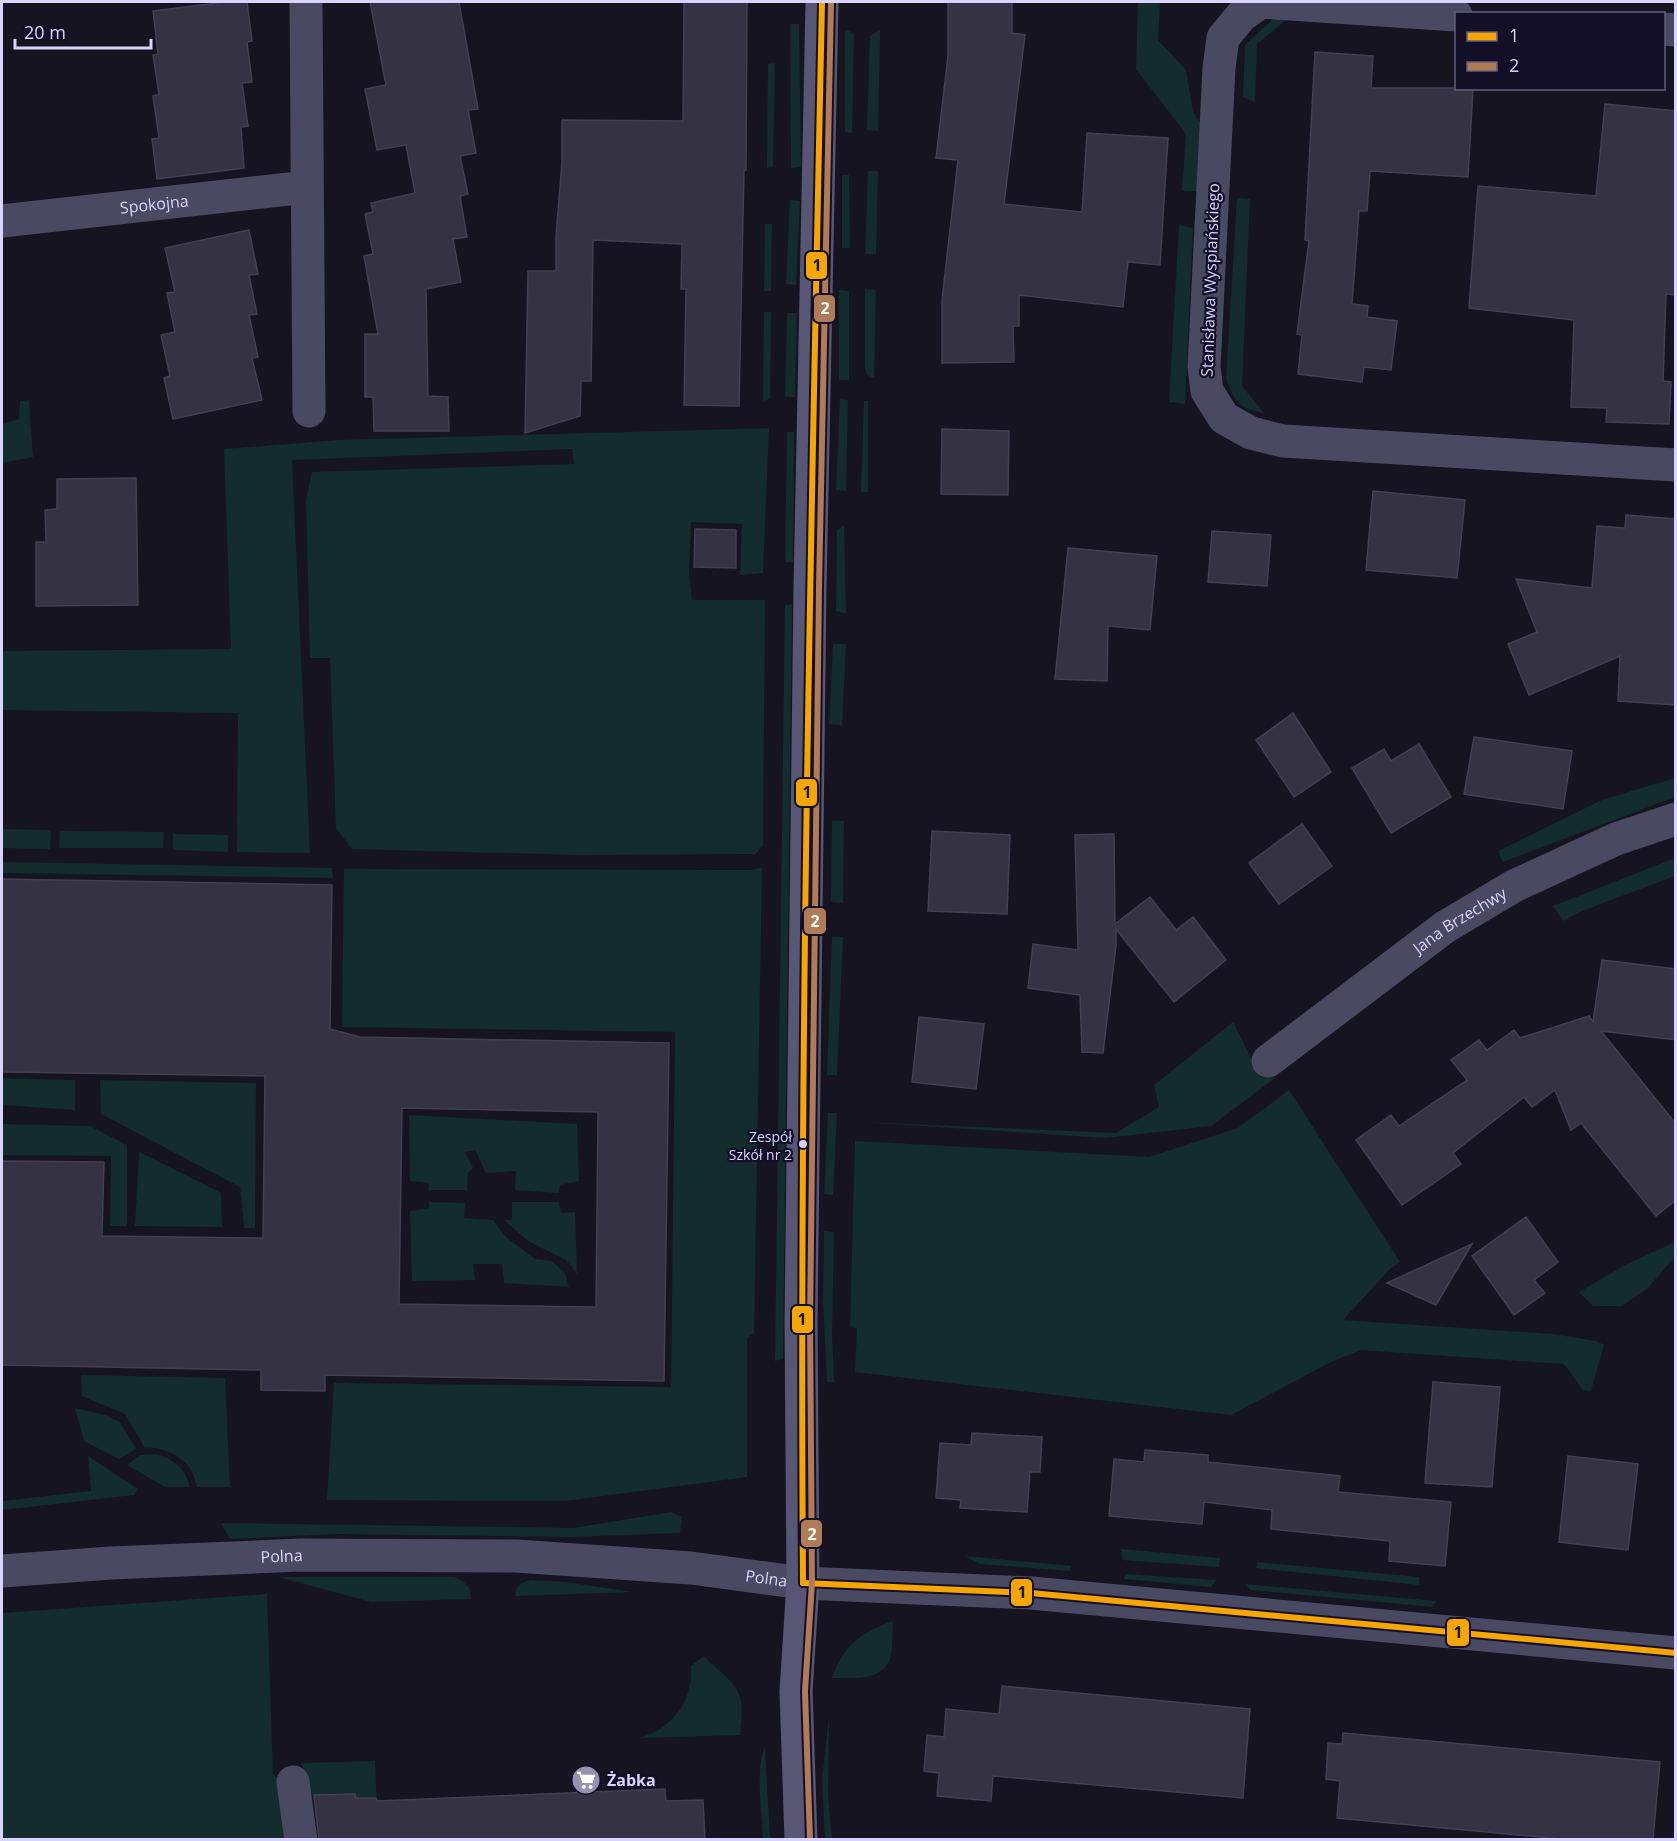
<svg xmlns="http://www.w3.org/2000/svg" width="1677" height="1841" viewBox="0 0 1677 1841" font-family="'Open Sans',sans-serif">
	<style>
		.green { fill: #132c2d }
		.building { fill: #343243; stroke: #433f54; stroke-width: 1.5; fill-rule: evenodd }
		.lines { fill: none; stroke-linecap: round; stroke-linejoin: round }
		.street { stroke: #4a4962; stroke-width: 33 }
		.secondary { stroke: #575674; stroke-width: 33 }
		.bus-1-casing { stroke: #130f26; stroke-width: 10 }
		.bus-2-casing { stroke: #130f26; stroke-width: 10 }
		.bus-1 { stroke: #f7a600; stroke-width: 6 }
		.bus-2 { stroke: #b07c57; stroke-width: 6 }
		.bus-dot { fill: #d9d4ff; stroke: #130f26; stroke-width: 2 }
		.labels { text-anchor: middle; stroke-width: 4.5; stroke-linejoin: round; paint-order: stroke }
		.bus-label { font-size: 14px; fill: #d9d4ff; stroke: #130f26; text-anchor: end }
		.street-label { font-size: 16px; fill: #d9d4ff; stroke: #130f26 }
		.poi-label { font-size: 16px; font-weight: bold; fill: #d9d4ff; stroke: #130f26; text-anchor: start }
		.line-badge { stroke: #130f26; stroke-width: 2 }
		.badge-label { font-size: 16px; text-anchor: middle; font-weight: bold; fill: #fff }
		.pale-badge-label { font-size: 16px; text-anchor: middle; font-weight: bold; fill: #111 }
	</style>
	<rect width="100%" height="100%" fill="#161421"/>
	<!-- green -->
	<g class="green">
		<path d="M1138,2H1160L1158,40L1186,70L1193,112L1202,125L1197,191H1182L1186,134L1136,69Z"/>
		<path d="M1284,13L1291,16L1257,44L1255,102L1243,97L1245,45L1273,19Z"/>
		<path d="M790,24H799L801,167L791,168Z"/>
		<path d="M845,30L854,33L852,133L845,132Z"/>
		<path d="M880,30V40L878,131L867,130L870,36Z"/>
		<path d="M775,63L773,167L767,168L768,64Z"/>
		<path d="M868,171H878L876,254H865Z"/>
		<path d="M842,175H849L850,248H842Z"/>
		<path d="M1237,198L1250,199L1242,386L1264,413C1239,409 1234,402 1226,378Z"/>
		<path d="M790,200L800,201L796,285L786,284Z"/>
		<path d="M765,224H772L771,291H764Z"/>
		<path d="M1179,225L1193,228L1185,404L1169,402Z"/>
		<path d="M865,289L876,290L874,378L867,375L865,368Z"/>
		<path d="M839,290L849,291V380H839Z"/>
		<path d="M764,312H771L770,399L763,401Z"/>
		<path d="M787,313H797L795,397H785Z"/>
		<path d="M840,399L848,400L846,491L836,490Z"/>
		<path d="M29,400L33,457L2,463V424L19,419L20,401Z"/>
		<path d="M864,401H868V492H861Z"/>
		<path d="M769,428L763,573L740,575L742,524L691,522L689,572L692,600H765L763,846L755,854L580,855L352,849L336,828L330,658H310L306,500L312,472L574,464L572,449L292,460L310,853L237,852L238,713L2,710V651L231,649L224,449L338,440Z"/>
		<path d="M787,432H794L793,562H785Z"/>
		<path d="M844,526L846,613L836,611L837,530Z"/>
		<path d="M792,604L783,1359L775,1361L785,605Z"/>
		<path d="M833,644H846L842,725L829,724Z"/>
		<path d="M1675,778V797L1503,862L1498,851L1602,800Z"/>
		<path d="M832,821H844L843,903L831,902Z"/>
		<path d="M2,829L51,830L50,849L2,848Z"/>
		<path d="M60,831L164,832L163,848H59Z"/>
		<path d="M173,834L228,835V852L173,850Z"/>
		<path d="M1675,858V876L1582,911L1563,921L1553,906Z"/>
		<path d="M3,862L332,868L333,878L2,873Z"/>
		<path d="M762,868L754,1333L747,1338V1477L565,1501L327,1500L334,1383L671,1387L675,1032L342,1027L344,869L750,870Z"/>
		<path d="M832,937H843L837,1075H827Z"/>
		<path d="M1233,1022L1255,1066L1275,1078L1211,1126L1106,1138L861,1122L1116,1133L1159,1107L1154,1085Z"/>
		<path d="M2,1078L75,1080V1110L2,1105Z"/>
		<path d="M100,1080L256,1083L255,1228H244L240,1187L101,1114Z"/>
		<path d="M1289,1090L1400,1262L1390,1269L1343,1320L1553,1334L1596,1341L1604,1345L1591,1391L1583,1390L1564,1364L1361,1350L1331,1362L1231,1415L855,1372L857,1329L850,1327L855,1141L1149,1157L1238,1128Z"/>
		<path d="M828,1113H837L833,1195L824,1194Z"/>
		<path d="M409,1115L577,1124L579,1181L560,1185L559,1193L515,1190L516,1171L486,1173L475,1150L465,1152L473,1168L468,1173L467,1190H428L429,1183L410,1181Z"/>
		<path d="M2,1124L90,1126L127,1145V1226H110L111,1156L2,1155Z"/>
		<path d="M139,1152L221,1193L222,1227L135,1226Z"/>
		<path d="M429,1202L465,1203L464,1218L493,1220L506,1237L535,1259L552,1261L565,1273L569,1287L504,1283L502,1264H473L475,1280L412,1281L410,1211L429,1208Z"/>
		<path d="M512,1202H559L561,1213L575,1212L577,1274L566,1260L528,1241L504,1220H512Z"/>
		<path d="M824,1231L834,1232L832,1336L834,1382H827L823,1302Z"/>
		<path d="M1675,1242V1256L1648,1288L1622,1306H1593L1579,1292L1627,1264Z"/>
		<path d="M81,1375L225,1378L230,1487H197C195,1481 193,1473 190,1468C181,1455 160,1446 145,1448L125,1414L82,1396Z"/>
		<path d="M75,1408L105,1415L120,1422L136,1449L119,1459L84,1441Z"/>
		<path d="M155,1454C173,1458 185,1468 190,1487H165L127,1465L140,1455Z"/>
		<path d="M88,1456L138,1489L134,1495L2,1510V1501L91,1491Z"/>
		<path d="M671,1512L682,1517L680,1533L572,1537L338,1534L230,1539L221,1523L573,1528Z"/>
		<path d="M1121,1549L1220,1558L1219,1567L1122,1560Z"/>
		<path d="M965,1556L1072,1566L1069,1571L980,1564Z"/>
		<path d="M1257,1562L1419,1577V1585L1256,1568Z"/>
		<path d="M1125,1574L1216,1580L1211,1587L1124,1579Z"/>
		<path d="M278,1577H454C465,1581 471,1587 471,1599L371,1602Z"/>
		<path d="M531,1580L566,1582L632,1592L515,1596C516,1586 521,1582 531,1580Z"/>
		<path d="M1245,1584L1436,1601L1432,1607L1250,1590Z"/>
		<path d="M267,1594L273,1774L280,1781L290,1839L2,1840V1613Z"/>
		<path d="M893,1621C892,1632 893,1645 891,1655C885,1682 853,1678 832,1678C843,1645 862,1632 893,1621Z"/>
		<path d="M704,1656C716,1670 737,1681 741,1701C743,1711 741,1724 740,1735L639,1738C673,1729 693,1701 691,1666Z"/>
		<path d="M829,1716L828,1795L832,1839L825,1840L822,1781Z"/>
		<path d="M765,1747L770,1839H763C762,1817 755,1766 765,1747Z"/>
		<path d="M375,1761L378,1839H318L314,1801L301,1763Z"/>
	</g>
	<!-- building -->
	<g class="building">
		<path d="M226,2H247L252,41L247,42L252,82L242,83L248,126L241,127L244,168L157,179L152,139L159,138L153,96L159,94L153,55L158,54L153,11Z"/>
		<path d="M370,2H459L478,109L468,110L476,153L460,156L468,194L460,196L467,237L453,239L461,282L426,289L428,396L448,397L449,431H374L373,397H365V334H378L364,256L373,254L365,214L373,212L371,203L415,193L406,145L377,150L365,89L386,85Z"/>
		<path d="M684,2H747L746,170H744L739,406L684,405L686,289H681L682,244L593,240L591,381H581L580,416L525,433L528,271H556V237L562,162V120L683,121Z"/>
		<path d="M948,2H1012V33L1025,35L1004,204L1082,212L1087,133L1168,138L1160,265L1128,262L1123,307L1019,295V326H1013L1014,362L942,363V300L958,160L936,158L948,56Z"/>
		<path d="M1315,52L1373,56L1371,88H1473L1468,177L1370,171L1367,211H1359L1352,304L1368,306L1367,317L1397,321L1391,370L1364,367L1362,382L1298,374L1302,335L1297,334L1309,241L1305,240Z"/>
		<path d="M1605,104L1676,111V295L1666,294L1663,381L1671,382L1669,424L1606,422L1607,408L1571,407L1574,320L1469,308L1478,186L1596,196Z"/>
		<path d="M249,230L258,274L249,275L257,314L249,315L258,357L252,358L262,400L173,419L164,378L170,376L161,335L175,332L167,293L175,292L165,248Z"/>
		<path d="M942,429L1009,431L1008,495L941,494Z"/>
		<path d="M136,478L138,605L36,606V542H46L45,510L57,509V479Z"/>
		<path d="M1373,491L1465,500L1457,578L1366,570Z"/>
		<path d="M1626,515L1676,519V705L1618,701L1620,656L1529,695L1508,644L1537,632L1516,579L1592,588L1597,526L1625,528Z"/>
		<path d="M695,529L736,530V568L694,567Z"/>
		<path d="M1212,531L1271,535L1267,586L1208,582Z"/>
		<path d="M1068,548L1157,556L1150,630L1108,626L1107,681L1055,679Z"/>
		<path d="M1293,713L1331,772L1294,797L1256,740Z"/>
		<path d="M1474,737L1572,751L1563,809L1464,794Z"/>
		<path d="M1419,744L1451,797L1391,833L1352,768L1384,749L1391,761Z"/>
		<path d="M1302,824L1332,866L1279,904L1249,863Z"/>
		<path d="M932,831L1010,835L1007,914L928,911Z"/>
		<path d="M1114,834L1115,924L1150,897L1176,930L1193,917L1226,960L1174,1002L1116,929V946L1103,1053L1082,1052L1080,995L1028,988L1033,944L1078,950L1075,835Z"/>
		<path d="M2,879L332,885L330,1029L360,1037L669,1043L664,1381L325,1375V1391L261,1390V1370L2,1365V1161L104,1162L102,1236L263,1238L265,1076L2,1072ZM402,1108L598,1112L596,1307L399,1304Z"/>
		<path d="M1602,960L1676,969V1040L1601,1031L1676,1124V1200L1656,1216L1581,1123L1571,1130L1555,1090L1532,1107L1524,1097L1453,1153L1461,1164L1402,1205L1356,1140L1391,1115L1399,1126L1467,1080L1451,1060L1479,1040L1487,1050L1514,1030L1520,1038L1589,1016L1593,1022Z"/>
		<path d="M919,1017L984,1024L976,1089L912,1082Z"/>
		<path d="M1526,1217L1558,1262L1534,1280L1545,1293L1514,1315L1472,1256Z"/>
		<path d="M1472,1244L1436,1305L1387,1283Z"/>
		<path d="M1433,1382L1500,1387L1492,1487L1425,1483Z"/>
		<path d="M972,1433L1042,1437L1040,1472H1030L1027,1512L960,1508L961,1500L936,1498L940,1443L971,1445Z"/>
		<path d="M1145,1450L1208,1455V1462L1340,1476L1338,1492L1451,1502L1445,1566L1389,1561L1390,1541L1271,1529L1272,1510L1204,1502L1202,1524L1109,1516L1114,1459L1144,1462Z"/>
		<path d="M1568,1456L1638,1464L1628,1550L1559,1542Z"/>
		<path d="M1002,1686L1250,1709L1243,1798L993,1776L991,1801L937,1796L939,1773L924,1771L927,1735L944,1737L946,1709L999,1714Z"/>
		<path d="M1343,1733L1660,1762L1653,1839H1561L1337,1818L1340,1781L1326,1779L1328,1743L1342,1744Z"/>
		<path d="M665,1789L666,1801L703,1800L705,1839H319L314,1795L355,1794V1798H376L377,1801Z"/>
	</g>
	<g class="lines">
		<!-- street -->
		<g class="street">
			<path d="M306,2L309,411"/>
			<path d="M1456,15L1261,2L1241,16L1223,38L1219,68L1204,367L1207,391L1224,418L1251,433L1283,441L1676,465"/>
			<path d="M1664,29L1676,30"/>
			<path id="s1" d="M2,221L307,187"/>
			<path id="s2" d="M1268,1061L1445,927L1514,886L1616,839L1676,819"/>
			<path id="s3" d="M2,1571L111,1563L301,1555L516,1556L691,1568L803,1583L1031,1593L1676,1653"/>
			<path d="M293,1782L301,1840"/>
		</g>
		<!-- secondary -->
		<path class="secondary" d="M801,1840L796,1691L803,1583L801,1321L810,587L822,2"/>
		<!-- bus-1 casing -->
		<g class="bus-1-casing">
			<g id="bus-1">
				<path d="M803,1583C799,1056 811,529 822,2"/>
				<path d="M803,1583L1031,1593L1676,1653"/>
			</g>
		</g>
		<!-- bus-2 casing -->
		<g class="bus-2-casing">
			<path id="bus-2" d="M810,1840L805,1691L812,1583L810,1321L819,587L831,2"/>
		</g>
		<!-- bus-1 -->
		<use href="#bus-1" class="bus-1"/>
		<!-- bus-2 -->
		<use href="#bus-2" class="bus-2"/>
	</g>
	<!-- icons -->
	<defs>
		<g id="supermarket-disc" transform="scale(1.5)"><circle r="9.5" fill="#9591b1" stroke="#130f26"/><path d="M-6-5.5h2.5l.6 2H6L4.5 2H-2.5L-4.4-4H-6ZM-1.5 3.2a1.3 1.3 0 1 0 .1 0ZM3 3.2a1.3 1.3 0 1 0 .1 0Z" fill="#fff"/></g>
	</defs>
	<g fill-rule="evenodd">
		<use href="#supermarket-disc" x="586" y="1780"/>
	</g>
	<!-- markers -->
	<circle class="bus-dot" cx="803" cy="1144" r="5"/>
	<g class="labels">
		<!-- bus labels -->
		<g class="bus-label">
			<text x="792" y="1142">Zespół<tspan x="792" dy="18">Szkół nr 2</tspan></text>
		</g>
		<!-- street labels -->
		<g class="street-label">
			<text dy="6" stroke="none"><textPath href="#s1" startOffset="153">Spokojna</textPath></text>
			<text transform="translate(1210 280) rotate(-88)" y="6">Stanisława Wyspiańskiego</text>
			<text dy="6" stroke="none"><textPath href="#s2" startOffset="238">Jana Brzechwy</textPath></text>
			<text dy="6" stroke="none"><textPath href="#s3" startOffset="280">Polna</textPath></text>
			<text dy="6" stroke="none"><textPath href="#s3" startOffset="766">Polna</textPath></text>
		</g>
		<!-- poi labels -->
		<g class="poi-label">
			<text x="607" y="1786">Żabka</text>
		</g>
	</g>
	<g class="line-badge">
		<rect x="805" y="251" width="23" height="29" rx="6" fill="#f7a600"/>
		<rect x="813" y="294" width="23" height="29" rx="6" fill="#b07c57"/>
		<rect x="795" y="778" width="23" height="29" rx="6" fill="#f7a600"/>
		<rect x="803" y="907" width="24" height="28" rx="6" fill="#b07c57"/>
		<rect x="791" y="1305" width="23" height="29" rx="6" fill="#f7a600"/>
		<rect x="800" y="1519" width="23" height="29" rx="6" fill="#b07c57"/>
		<rect x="1010" y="1578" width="23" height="29" rx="6" fill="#f7a600"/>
		<rect x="1446" y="1618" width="24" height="29" rx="6" fill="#f7a600"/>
	</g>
	<g class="badge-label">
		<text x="825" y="314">2</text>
		<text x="815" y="927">2</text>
		<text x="812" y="1540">2</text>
	</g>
	<g class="pale-badge-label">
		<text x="817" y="271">1</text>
		<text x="807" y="798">1</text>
		<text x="802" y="1325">1</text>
		<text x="1022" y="1598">1</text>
		<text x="1458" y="1638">1</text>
	</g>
	<!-- border -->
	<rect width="1677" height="1841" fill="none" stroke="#d9d4ff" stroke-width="6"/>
	<!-- legend -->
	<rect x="1455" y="12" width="210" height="78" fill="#130f26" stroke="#625e7d" stroke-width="1.5"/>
	<rect x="1467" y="32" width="30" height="9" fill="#f7a600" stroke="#625e7d" stroke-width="1.5"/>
	<text x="1509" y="42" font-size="18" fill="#d9d4ff">1</text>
	<rect x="1467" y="62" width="30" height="9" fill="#b07c57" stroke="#625e7d" stroke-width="1.5"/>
	<text x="1509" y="72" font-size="18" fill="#d9d4ff">2</text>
	<!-- scale -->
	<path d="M15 39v9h136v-9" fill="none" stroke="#d9d4ff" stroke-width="3"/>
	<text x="24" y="39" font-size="18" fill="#d9d4ff" stroke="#130f26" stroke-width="4.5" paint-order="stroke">20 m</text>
</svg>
